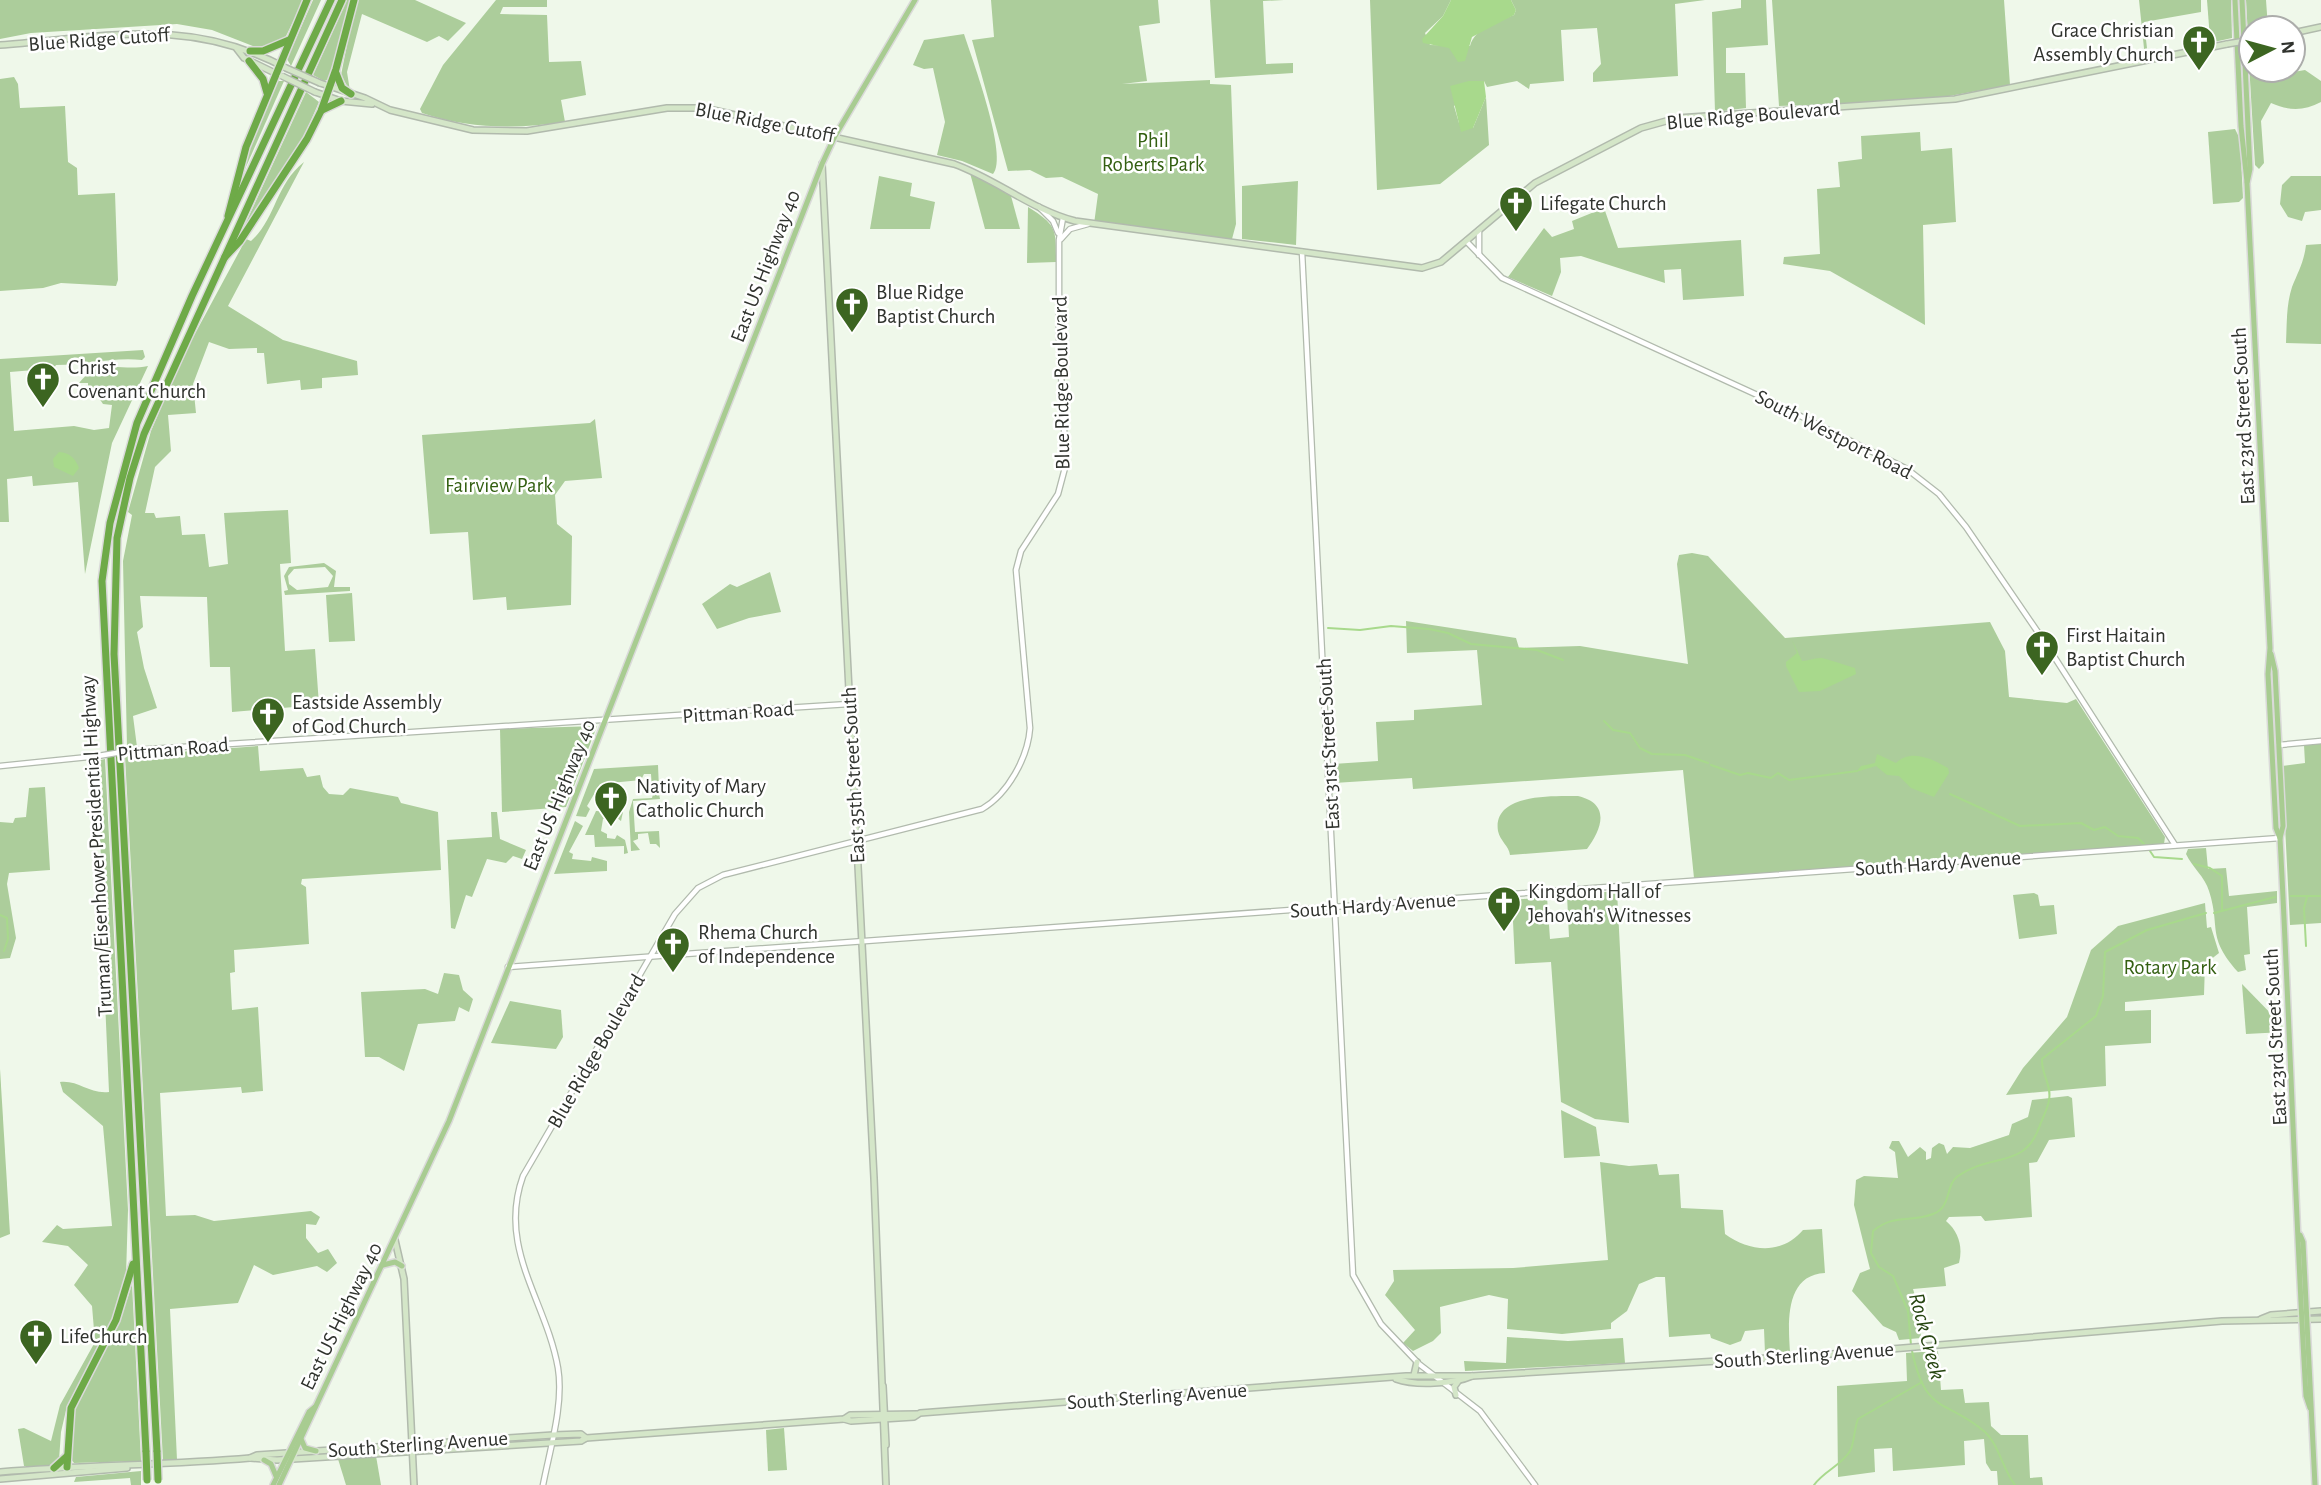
<svg xmlns="http://www.w3.org/2000/svg" width="2321" height="1485" viewBox="0 0 2321 1485" font-family="'Alegreya Sans',sans-serif">
	<style>
		.green { fill: #accd9b; fill-rule: evenodd }
		.water { fill: #a8d98c }
		.lines { fill: none; stroke-linecap: round; stroke-linejoin: round }
		.stream { stroke: #a8d98c; stroke-width: 2 }
		.tertiary-casing { stroke: #b1baad; stroke-width: 7 }
		.secondary-casing { stroke: #b1baad; stroke-width: 8 }
		.primary-casing { stroke: #dadad9; stroke-width: 8 }
		.motorway-casing { stroke: #dadad9; stroke-width: 10 }
		.tertiary { stroke: #fff; stroke-width: 4.5 }
		.secondary { stroke: #d4e6c8; stroke-width: 5 }
		.primary { stroke: #a8cc91; stroke-width: 5 }
		.motorway { stroke: #6eaa48; stroke-width: 7 }
		.tertiary-bridge-casing { stroke: #b1baad; stroke-width: 7; stroke-linecap: butt }
		.secondary-bridge-casing { stroke: #b1baad; stroke-width: 8; stroke-linecap: butt }
		.motorway-bridge-casing { stroke: #dadad9; stroke-width: 10; stroke-linecap: butt }
		.tertiary-bridge { stroke: #fff; stroke-width: 4.5 }
		.secondary-bridge { stroke: #d4e6c8; stroke-width: 5 }
		.motorway-bridge { stroke: #6eaa48; stroke-width: 7 }
		.labels { text-anchor: middle; stroke-width: 5; stroke-linejoin: round; paint-order: stroke }
		.poi-label { font-size: 21px; fill: #30332e; stroke: #fff; text-anchor: start }
		.street-label { font-size: 21px; fill: #30332e; stroke: #fff }
		.park-label { font-size: 21px; fill: #335f11; stroke: #fff }
		.water-label { font-size: 23px; font-style: italic; fill: #274611; stroke: #fff }
	</style>
	<rect width="100%" height="100%" fill="#eff8ea"/>
	<!-- green -->
	<g class="green">
		<path d="M0,0H304L284,40L258,48L212,30L177,24L31,33L0,39Z"/>
		<path d="M313,0H321L291,66L287,59Z"/>
		<path d="M347,0H351L330,79L324,81L313,75Z"/>
		<path d="M356,0H415L466,23L448,41L439,36L427,42L362,14L347,72L350,91L341,75Z"/>
		<path d="M496,0H547V7H503L500,14L547,15L549,62L581,61L586,95L561,100L565,122C517,129 468,129 422,113L420,109L443,65Z"/>
		<path d="M991,0H1158L1160,23L1139,26L1147,81L1122,84L1210,80V84L1231,85L1236,224L1232,239L1222,238V242L1094,224L1098,194L1062,177L1046,178L1030,170L1008,171L972,40L994,37Z"/>
		<path d="M1210,0H1284L1263,1L1266,64L1293,63V73L1215,78Z"/>
		<path d="M1370,0H1451L1443,16L1425,33L1430,45L1470,46C1475,28 1497,22 1514,15L1516,10L1511,0H1705L1675,4L1678,76L1593,82V73L1601,64L1597,28L1561,30L1564,81L1530,84L1529,89L1517,81L1487,87L1484,81L1454,106L1459,123L1473,128L1486,97L1489,145L1440,184L1377,190Z"/>
		<path d="M1741,0H1766L1768,45L1726,48V73H1745L1746,108L1715,112L1712,12L1741,8Z"/>
		<path d="M1772,0H2004L2010,85L1944,97V100L1779,106Z"/>
		<path d="M2139,0H2201V12L2144,22L2148,57L2145,58Z"/>
		<path d="M2207,0H2231L2232,38L2214,42L2210,39Z"/>
		<path d="M2246,0H2266L2268,28H2251V35L2248,36Z"/>
		<path d="M964,34C972,59 1009,157 993,174L962,161L937,155L945,122L933,68L924,69L913,65L924,40Z"/>
		<path d="M2251,45V70H2257L2258,78L2305,70L2321,81V102C2304,111 2289,111 2271,103L2261,121L2264,163L2259,169L2255,165L2248,46Z"/>
		<path d="M14,77L18,84L20,108L65,106L68,162L77,168L78,195L115,193L118,280L116,286L61,283L43,288L0,291V79Z"/>
		<path d="M276,81H284L237,187L246,152Z"/>
		<path d="M306,92L319,102L302,141L243,229Z"/>
		<path d="M2235,129L2240,139L2243,198L2239,202L2213,204L2208,132Z"/>
		<path d="M1920,132L1921,151L1952,148L1956,222L1923,225L1925,325L1830,271L1783,264L1784,257L1820,254L1817,189L1840,187L1838,162L1862,159L1861,136Z"/>
		<path d="M304,162L228,306L283,340L357,361L358,375L322,378V388L301,390L300,380L267,384L264,353H257V348L229,349L209,342L193,384L196,413L168,415L171,451L155,467L145,513H154L156,518L180,516L182,535L205,534L209,567L228,564L224,513L288,510L291,563L280,564L285,651L315,649L319,705L232,712L230,667H210L207,597L140,596L143,627L137,632L144,668L157,708L133,716L137,747H127L123,561L132,515L128,512L151,431L183,356L246,239L251,241C276,219 275,185 304,162Z"/>
		<path d="M970,173L1011,196L1020,229H985Z"/>
		<path d="M879,176L912,183L910,196L935,202L930,229H870Z"/>
		<path d="M2291,176H2321V210L2305,212L2302,221L2288,217L2280,204L2282,185Z"/>
		<path d="M1298,181L1296,245L1242,239V186Z"/>
		<path d="M1028,207C1057,225 1056,229 1056,262L1027,263Z"/>
		<path d="M1604,208L1618,248L1741,240L1744,296L1683,300L1681,269L1664,270L1665,283L1581,256L1560,258L1561,272L1552,296L1508,277L1544,228L1552,237L1574,229L1572,221Z"/>
		<path d="M2321,244V344L2286,343C2287,324 2286,306 2292,287C2298,272 2304,262 2306,245Z"/>
		<path d="M143,350L145,357L142,360C112,357 86,365 56,365L47,379L34,370L10,372L14,431L74,426L94,430L109,428L112,405L103,404L95,392L88,390V383H79C99,357 121,372 148,366L112,443L85,574L78,482L33,486L32,476L7,479L9,522H0V359Z"/>
		<path d="M595,419L602,478L565,481L555,495L557,524L572,536L571,605L507,610L506,597L473,600L468,532L430,534L422,435L590,423Z"/>
		<path d="M1692,553L1708,556L1785,638L1990,622L2005,651L2009,697L2067,703L2076,699L2165,837L2164,844L1694,878L1683,770L1413,789L1412,778L1334,783L1333,764L1378,761L1376,722L1414,720V710L1482,705L1477,650L1407,653L1406,621L1516,638L1519,648L1580,646L1688,664L1677,564L1679,555Z"/>
		<path d="M324,563L336,571L334,587H350V591L285,595L284,591L288,590L284,576L289,567ZM325,567L333,576L328,587L297,590L289,584L288,576L294,569Z"/>
		<path d="M770,572L781,612L749,618L717,629L702,604L730,584L737,587Z"/>
		<path d="M352,593L355,641L329,642L326,595Z"/>
		<path d="M597,726L566,807L502,812L500,729Z"/>
		<path d="M2321,743V923L2290,925L2282,766L2305,763L2304,745Z"/>
		<path d="M258,746L260,771L303,768L307,777L320,775L323,787L329,794L343,795L350,788L398,797L401,803L438,812L441,870L302,879L301,884L306,887L309,944L234,950L235,972L230,973L232,1010L258,1007L263,1091L242,1093L241,1087L160,1093L166,1216L195,1215L214,1221L311,1211L320,1217L316,1225L306,1224V1238L318,1253L328,1249L337,1263L327,1272L317,1266L273,1275L254,1265L238,1303L170,1309L177,1460H163L125,756Z"/>
		<path d="M105,759L128,1210L126,1276L118,1308L67,1406L61,1432L59,1460L48,1466H24L18,1429L24,1428L51,1441L60,1405L95,1342L92,1306L74,1285L88,1265L68,1246L42,1242L57,1225L63,1229L112,1226L103,1126L63,1092L60,1082C79,1080 88,1094 109,1092L102,932L105,921L95,761Z"/>
		<path d="M658,765L659,789H652L651,774H644L641,780L600,784L587,806L590,809L586,817L576,816L594,769Z"/>
		<path d="M45,787L50,870L9,873L7,884L16,938L10,958L0,959V822L13,823L15,818L26,817L29,788Z"/>
		<path d="M653,794H659L660,799L633,801L635,832L659,831L660,848L656,844H650L648,833L638,834V839L633,841L640,850L631,851L629,812L633,799L652,798Z"/>
		<path d="M1578,796C1612,804 1601,830 1587,849L1510,855C1509,846 1500,841 1498,831C1492,793 1554,796 1578,796Z"/>
		<path d="M596,811L623,812L621,821L613,815L603,819L601,831L607,834V838L615,839L617,835L625,840L628,853L624,854V846L595,847L594,835H585Z"/>
		<path d="M491,812H497L500,839L526,850L522,859L513,856L506,863L487,859L472,897L466,895L455,929L451,928L447,840L492,837Z"/>
		<path d="M575,821L583,826L569,852L573,854L572,859L591,861L592,857L607,861V871L554,874Z"/>
		<path d="M2206,848L2208,869L2226,868L2229,896L2277,891V903L2247,907L2250,954L2244,955L2246,970L2238,972C2206,936 2221,928 2209,891C2205,877 2192,867 2186,854L2188,849Z"/>
		<path d="M1617,891L1629,1123L1595,1119L1561,1102L1551,962L1515,964L1512,900L1547,897L1550,939L1569,937L1567,895Z"/>
		<path d="M2034,893L2038,895L2040,906L2054,905L2057,934L2019,939L2013,895Z"/>
		<path d="M2205,903L2207,928L2211,927L2219,953L2205,964L2204,995L2125,1002V1011L2151,1010V1043L2105,1046L2106,1086L2006,1095L2023,1068L2067,1017L2091,950L2118,926Z"/>
		<path d="M444,973L459,975L463,990L473,999L469,1012L459,1007L455,1021L418,1024L404,1071L379,1057H365L361,992L425,989L438,994Z"/>
		<path d="M2242,984L2282,1025L2284,1032L2246,1034Z"/>
		<path d="M510,1001L561,1010L563,1037L556,1049L491,1043Z"/>
		<path d="M0,1069L10,1234L0,1238Z"/>
		<path d="M2068,1096L2072,1098L2075,1137L2049,1140L2037,1162L2029,1163L2032,1217L1985,1221L1981,1216L1949,1217L1946,1221C1959,1232 1963,1247 1959,1263L1944,1268L1946,1286L1913,1289L1919,1309L1921,1338L1899,1340L1896,1332L1883,1326L1852,1291L1860,1273L1870,1269L1854,1205L1856,1180L1864,1176L1898,1178L1895,1152L1889,1148L1892,1141H1899L1908,1157L1920,1147L1926,1152V1160L1931,1158L1932,1148L1939,1143L1944,1145L1947,1154L1953,1147L1970,1148L2009,1135L2012,1124L2028,1117L2032,1100Z"/>
		<path d="M1561,1110L1596,1127L1600,1156L1564,1158Z"/>
		<path d="M1600,1162L1629,1166L1657,1164L1659,1175L1679,1174L1681,1208L1723,1210L1725,1234C1750,1252 1782,1255 1803,1230L1822,1229L1825,1273C1785,1275 1788,1322 1790,1352L1765,1353L1764,1329L1745,1331L1741,1341L1730,1345L1711,1338L1710,1334L1669,1337L1665,1277H1656L1639,1284L1627,1311L1611,1323V1329L1562,1334L1507,1329L1508,1299L1489,1295L1440,1307L1441,1333L1433,1341L1413,1351L1403,1343L1415,1330L1385,1295L1394,1281L1393,1270L1513,1268L1608,1260Z"/>
		<path d="M132,1284L141,1461L74,1463L71,1459L75,1404L121,1318Z"/>
		<path d="M1507,1337L1568,1341L1623,1338L1625,1363L1465,1371L1464,1361L1506,1363Z"/>
		<path d="M1938,1351L1941,1390L1963,1389L1965,1403L1989,1402L1991,1426L2001,1435H2028L2030,1478L2042,1477L2043,1485H1998L1997,1471H1991L1986,1463L1984,1439L1964,1441L1965,1465L1893,1471L1892,1448L1874,1449L1875,1472L1838,1477L1837,1386L1907,1381L1906,1353Z"/>
		<path d="M784,1428L787,1470L768,1471L766,1430Z"/>
		<path d="M376,1456L381,1485H346L338,1459Z"/>
		<path d="M141,1471V1485H131L130,1478L74,1482L76,1477Z"/>
	</g>
	<!-- water -->
	<g class="water">
		<path d="M1451,0H1511L1516,10L1514,15L1472,37L1465,61L1458,62L1449,48L1423,43L1422,39L1443,16Z"/>
		<path d="M1469,81H1484L1486,97L1473,128L1461,132L1450,86Z"/>
		<path d="M59,452C70,453 75,458 79,468L73,476L54,467L53,459Z"/>
		<path d="M1792,640L1802,661C1808,661 1814,658 1820,658C1826,658 1847,666 1855,668L1856,674L1820,691L1799,692L1786,666V662L1797,653Z"/>
		<path d="M1877,754L1896,763C1910,749 1931,758 1948,768L1949,773L1934,797L1911,788L1899,776L1887,775L1876,766L1856,772L1861,766L1875,763Z"/>
	</g>
	<g class="lines">
		<!-- stream -->
		<g class="stream">
			<path d="M1328,628L1360,630L1391,626L1429,629L1448,633L1471,644L1537,650L1563,660"/>
			<path d="M1604,721L1613,730L1630,733L1640,748L1652,754L1685,755L1708,763"/>
			<path d="M1711,765L1740,775L1748,773L1771,778L1778,773L1789,780L1857,771"/>
			<path d="M1950,794L2020,826L2081,823L2094,830L2105,827L2118,836L2138,838L2144,844"/>
			<path d="M2150,851L2154,857L2182,859"/>
			<path d="M2194,864L2210,868L2222,876V910"/>
			<path d="M2291,896H2321"/>
			<path d="M2214,913L2275,897"/>
			<path d="M0,915L7,918L8,939L4,951"/>
			<path d="M2306,946L2304,908L2307,897"/>
			<path d="M1911,1345L1908,1311L1893,1276L1879,1267L1871,1253L1873,1231C1895,1213 1910,1223 1933,1214C1952,1207 1945,1185 1958,1176C1992,1152 2025,1170 2040,1125C2043,1117 2048,1108 2049,1100C2052,1085 2041,1074 2042,1059L2096,1016L2103,996L2105,952L2147,930L2206,913"/>
			<path d="M1912,1351C1926,1416 1945,1398 1985,1432C1999,1445 2003,1470 2015,1485"/>
			<path d="M1814,1485C1824,1471 1842,1465 1850,1451C1854,1445 1854,1429 1858,1419L1922,1382"/>
		</g>
		<!-- tertiary casing -->
		<g class="tertiary-casing">
			<g id="tertiary">
				<path d="M1039,207L1053,221L1058,233"/>
				<path d="M1479,230V255"/>
				<path d="M1061,239L1070,229L1088,224"/>
				<path d="M1466,241L1502,278L1766,399L1907,469L1939,494L1966,527L2046,644L2175,845"/>
				<path d="M1302,252L1353,1275L1381,1324L1419,1364L1480,1411L1535,1485"/>
				<path d="M2279,745L2321,741"/>
				<path d="M134,750L849,704"/>
				<path d="M0,766L98,756"/>
				<path d="M508,967L2280,838"/>
				<path d="M543,1485C550,1449 564,1404 558,1368C546,1300 497,1248 523,1176L675,914L698,888L723,875L982,809C1008,794 1028,757 1030,728L1016,570L1021,551L1058,494L1066,464L1059,338V240L1063,218"/>
			</g>
		</g>
		<!-- secondary casing -->
		<g class="secondary-casing">
			<g id="secondary">
				<path d="M2293,33L2321,27"/>
				<path d="M0,45C106,37 188,16 286,68"/>
				<path d="M237,49L244,58L279,75"/>
				<path d="M320,83L365,98L390,110L473,130L527,131L667,108H704L954,164C996,179 1032,210 1075,221L1422,268L1441,262L1535,183L1641,128L1677,118L1955,99L2227,44"/>
				<path d="M315,92L341,101L372,104"/>
				<path d="M822,164L874,1178L886,1485"/>
				<path d="M395,1240L404,1279L414,1485"/>
				<path d="M2261,1319L2271,1315L2321,1311"/>
				<path d="M1414,1375L1417,1362"/>
				<path d="M1396,1379C1415,1386 1454,1384 1472,1376"/>
				<path d="M883,1386L886,1445"/>
				<path d="M1456,1395L1454,1387L1459,1380"/>
				<path d="M844,1419L851,1421L914,1417L920,1413L1406,1376H1472L1832,1354L2222,1321L2321,1319"/>
				<path d="M250,1458L277,1460L581,1441L586,1438L844,1419L850,1415L917,1414"/>
				<path d="M0,1472C84,1465 167,1465 250,1458L257,1455L553,1435L581,1434L586,1438"/>
				<path d="M0,1479L127,1468"/>
			</g>
		</g>
		<!-- primary casing -->
		<g class="primary-casing">
			<g id="primary">
				<path d="M2235,0L2241,126L2247,182"/>
				<path d="M2242,0L2250,169L2247,183L2270,648L2268,674L2276,828L2280,838"/>
				<path d="M2271,654L2275,671L2283,826L2280,838C2290,1024 2295,1210 2306,1396L2310,1408"/>
				<path d="M2300,1235L2303,1242L2315,1485"/>
				<path d="M383,1265L395,1262L402,1266"/>
				<path d="M301,1439L305,1448L316,1451"/>
				<path d="M264,1460L271,1464L276,1476"/>
				<path d="M273,1485L309,1412L315,1407"/>
				<path d="M279,1485L449,1121L822,164L835,136L915,0"/>
			</g>
		</g>
		<!-- motorway casing -->
		<g class="motorway-casing">
			<g id="motorway">
				<path d="M250,51H263L289,40"/>
				<path d="M249,61L263,79L267,93"/>
				<path d="M336,73L342,88L351,94"/>
				<path d="M322,110L341,101"/>
				<path d="M228,216L246,147L307,0"/>
				<path d="M225,257L240,241L307,139L321,111L336,69L354,0"/>
				<path d="M146,1452L102,581L110,523L137,423L192,296L331,0"/>
				<path d="M157,1452L114,654L117,538L130,478L144,434L342,0"/>
				<path d="M67,1467L71,1408L116,1320L133,1264"/>
				<path d="M54,1468L66,1457"/>
			</g>
		</g>
		<!-- tertiary -->
		<use href="#tertiary" class="tertiary"/>
		<!-- secondary -->
		<use href="#secondary" class="secondary"/>
		<!-- primary -->
		<use href="#primary" class="primary"/>
		<!-- motorway -->
		<use href="#motorway" class="motorway"/>
		<!-- tertiary-bridge casing -->
		<g class="tertiary-bridge-casing">
			<path id="tertiary-bridge" d="M98,756L134,750"/>
		</g>
		<!-- secondary-bridge casing -->
		<g class="secondary-bridge-casing">
			<g id="secondary-bridge">
				<path d="M2227,44L2251,40"/>
				<path d="M286,68L320,83"/>
				<path d="M282,76L315,92"/>
			</g>
		</g>
		<!-- motorway-bridge casing -->
		<g class="motorway-bridge-casing">
			<g id="motorway-bridge">
				<path d="M146,1452L147,1480"/>
				<path d="M157,1452L158,1480"/>
			</g>
		</g>
		<!-- tertiary-bridge -->
		<use href="#tertiary-bridge" class="tertiary-bridge"/>
		<!-- secondary-bridge -->
		<use href="#secondary-bridge" class="secondary-bridge"/>
		<!-- motorway-bridge -->
		<use href="#motorway-bridge" class="motorway-bridge"/>
	</g>
	<!-- icons -->
	<defs>
		<g id="church-pin" transform="scale(1.75)"><path d="M0 17L-7.5 6A9.5 9.5 0 1 1 7.5 6Z" fill="#3c6521" stroke="#fff"/><path d="M-1.2-6h2.4v3.5h3.3v2.4h-3.3V6h-2.4V-.1h-3.3v-2.4h3.3Z" fill="#fff"/></g>
	</defs>
	<g fill-rule="evenodd">
		<use href="#church-pin" x="2199" y="42"/>
		<use href="#church-pin" x="1516" y="203"/>
		<use href="#church-pin" x="852" y="304"/>
		<use href="#church-pin" x="43" y="379"/>
		<use href="#church-pin" x="2042" y="647"/>
		<use href="#church-pin" x="268" y="714"/>
		<use href="#church-pin" x="611" y="798"/>
		<use href="#church-pin" x="1504" y="903"/>
		<use href="#church-pin" x="673" y="944"/>
		<use href="#church-pin" x="36" y="1336"/>
	</g>
	<g class="labels">
		<!-- poi labels -->
		<g class="poi-label">
			<text x="2174" y="37" text-anchor="end">Grace Christian<tspan x="2174" dy="24">Assembly Church</tspan></text>
			<text x="1540" y="210">Lifegate Church</text>
			<text x="876" y="299">Blue Ridge<tspan x="876" dy="24">Baptist Church</tspan></text>
			<text x="68" y="374">Christ<tspan x="68" dy="24">Covenant Church</tspan></text>
			<text x="2066" y="642">First Haitain<tspan x="2066" dy="24">Baptist Church</tspan></text>
			<text x="292" y="709">Eastside Assembly<tspan x="292" dy="24">of God Church</tspan></text>
			<text x="636" y="793">Nativity of Mary<tspan x="636" dy="24">Catholic Church</tspan></text>
			<text x="1528" y="898">Kingdom Hall of<tspan x="1528" dy="24">Jehovah's Witnesses</tspan></text>
			<text x="698" y="939">Rhema Church<tspan x="698" dy="24">of Independence</tspan></text>
			<text x="60" y="1343">LifeChurch</text>
		</g>
		<!-- street labels -->
		<g class="street-label">
			<text transform="translate(99 39) rotate(-4)" y="7">Blue Ridge Cutoff</text>
			<text transform="translate(1753 115) rotate(-5)" y="7">Blue Ridge Boulevard</text>
			<text transform="translate(765 122) rotate(11)" y="7">Blue Ridge Cutoff</text>
			<text transform="translate(765 266) rotate(-69)" y="7">East US Highway 40</text>
			<text transform="translate(1061 383) rotate(-91)" y="7">Blue Ridge Boulevard</text>
			<text transform="translate(2243 416) rotate(-93)" y="7">East 23rd Street South</text>
			<text transform="translate(1834 434) rotate(27)" y="7">South Westport Road</text>
			<text transform="translate(738 712) rotate(-4)" y="7">Pittman Road</text>
			<text transform="translate(1328 744) rotate(-93)" y="7">East 31st Street South</text>
			<text transform="translate(173 749) rotate(-5)" y="7">Pittman Road</text>
			<text transform="translate(853 775) rotate(-93)" y="7">East 35th Street South</text>
			<text transform="translate(559 795) rotate(-68)" y="7">East US Highway 40</text>
			<text transform="translate(96 846) rotate(-93)" y="7">Truman/Eisenhower Presidential Highway</text>
			<text transform="translate(1938 863) rotate(-4)" y="7">South Hardy Avenue</text>
			<text transform="translate(1373 905) rotate(-4)" y="7">South Hardy Avenue</text>
			<text transform="translate(2275 1037) rotate(-93)" y="7">East 23rd Street South</text>
			<text transform="translate(596 1051) rotate(-60)" y="7">Blue Ridge Boulevard</text>
			<text transform="translate(341 1316) rotate(-64)" y="7">East US Highway 40</text>
			<text transform="translate(1804 1355) rotate(-4)" y="7">South Sterling Avenue</text>
			<text transform="translate(1157 1396) rotate(-4)" y="7">South Sterling Avenue</text>
			<text transform="translate(418 1444) rotate(-4)" y="7">South Sterling Avenue</text>
		</g>
		<!-- park labels -->
		<g class="park-label">
			<text x="1153" y="147">Phil<tspan x="1153" dy="24">Roberts Park</tspan></text>
			<text x="499" y="492">Fairview Park</text>
			<text x="2170" y="974">Rotary Park</text>
		</g>
		<!-- water labels -->
		<g class="water-label">
			<text transform="translate(1928 1336) rotate(75)" y="8">Rock Creek</text>
		</g>
	</g>
	<!-- north arrow -->
	<g transform="translate(2272 49) rotate(84)"><circle r="33" fill="#ffffff" stroke="#acadab" stroke-width="2"/>
	<path d="M0-5L12 26L0 18L-12 26Z" fill="#3c6521"/>
	<text y="-10" font-size="19" font-weight="bold" text-anchor="middle" fill="#30332e">N</text>
	</g>
</svg>
